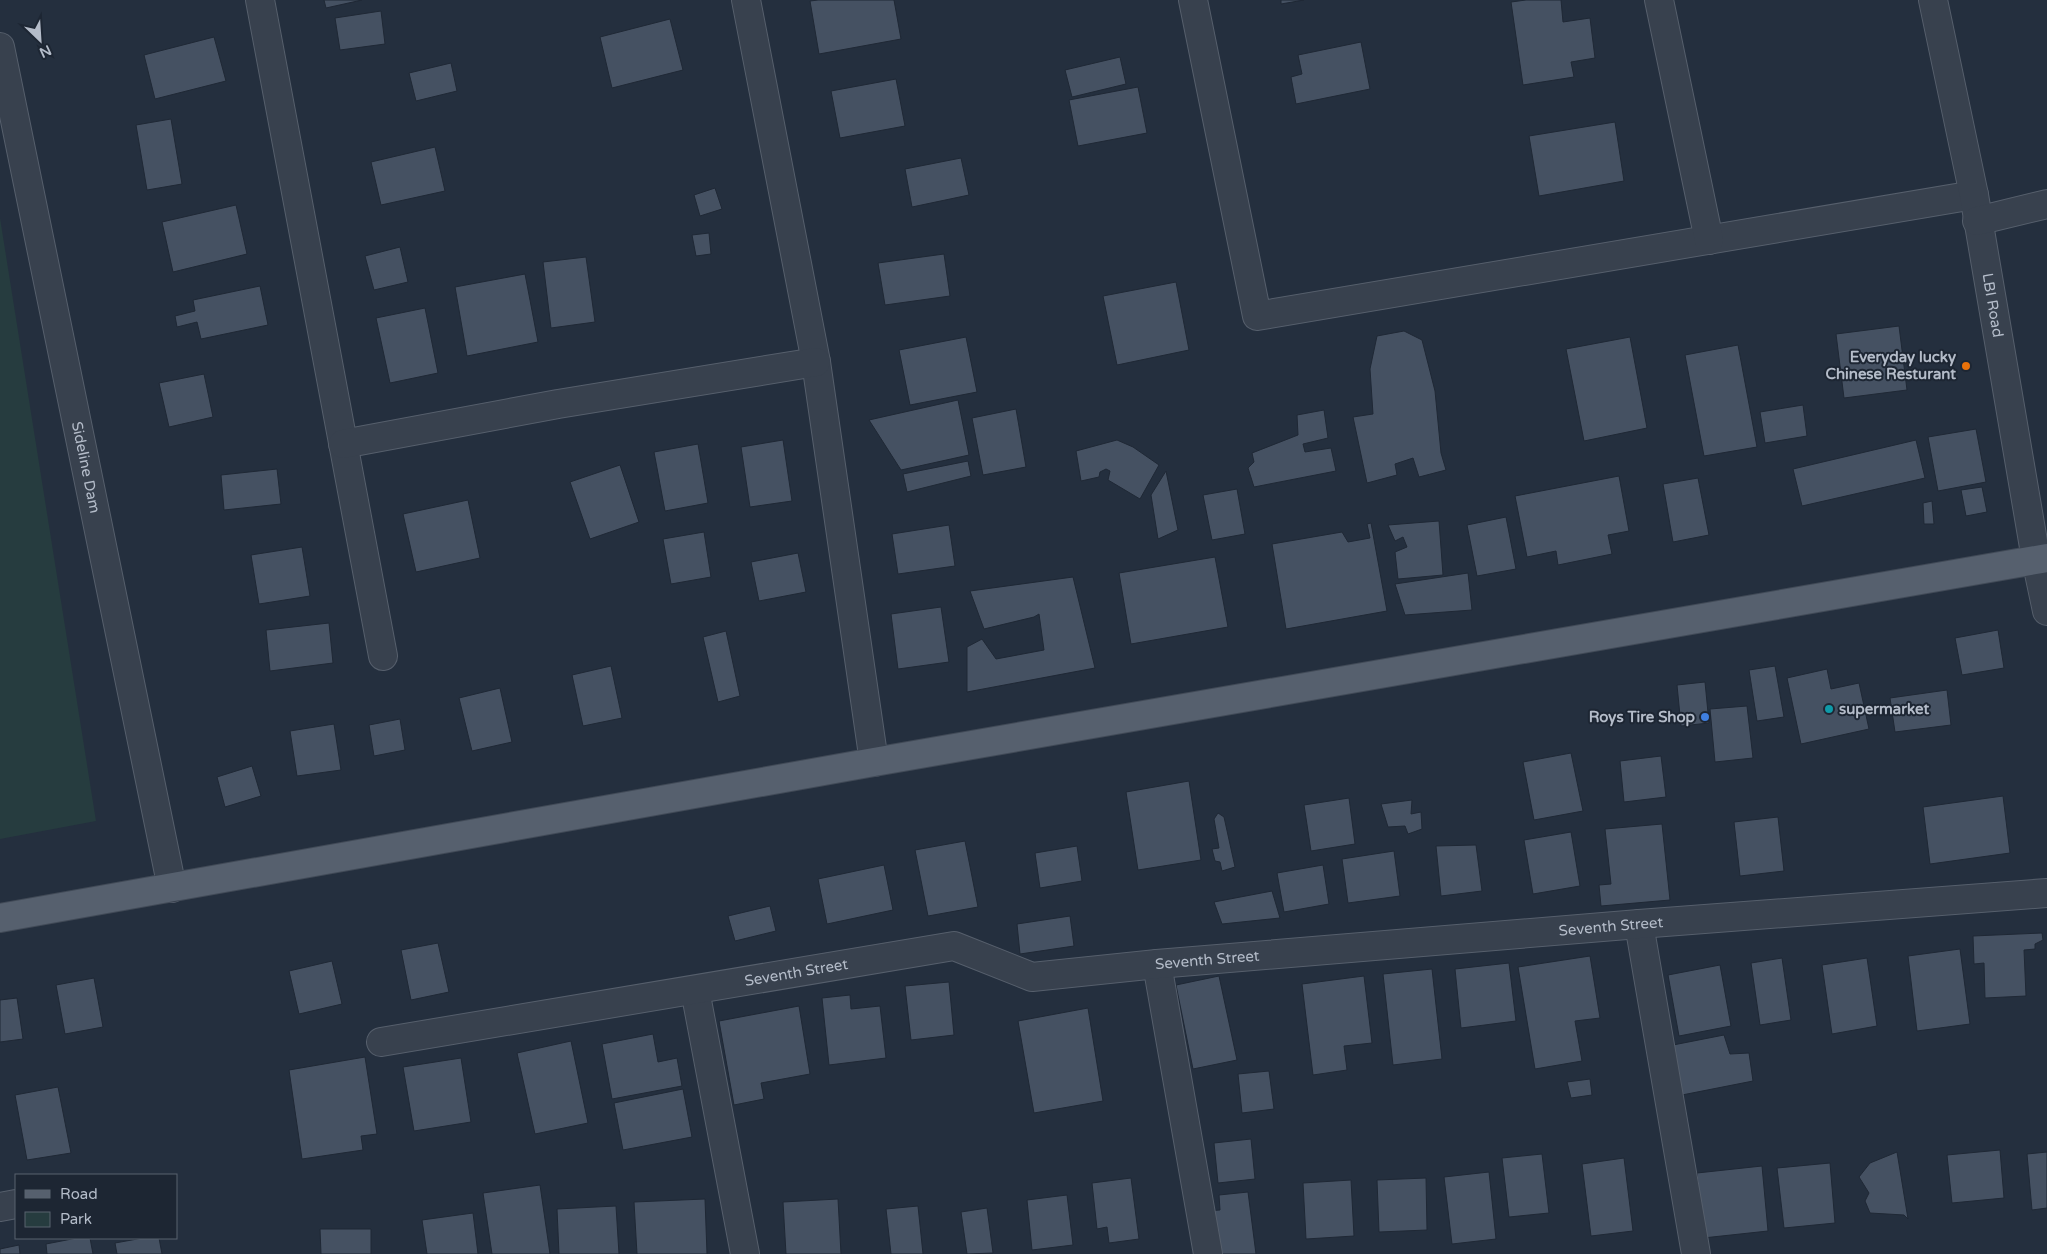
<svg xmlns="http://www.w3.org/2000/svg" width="2047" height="1254" viewBox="0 0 2047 1254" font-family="'Varela Round',sans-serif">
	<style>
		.green { fill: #263c3f }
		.building { fill: #455162; stroke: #1f2835 }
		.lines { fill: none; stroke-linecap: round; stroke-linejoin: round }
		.minor-casing { stroke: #565f6c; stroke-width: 30 }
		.major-casing { stroke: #414a57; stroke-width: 30 }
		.minor { stroke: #38414e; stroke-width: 28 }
		.major { stroke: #56606e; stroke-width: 28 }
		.food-dot { fill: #e8710a; stroke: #1d2633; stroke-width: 2 }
		.culture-dot { fill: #0f9aa8; stroke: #1d2633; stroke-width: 2 }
		.shop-dot { fill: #3f7fe0; stroke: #1d2633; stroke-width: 2 }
		.labels { text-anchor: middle; stroke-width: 4; stroke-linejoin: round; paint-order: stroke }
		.street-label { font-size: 15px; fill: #b4bcc9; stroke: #1d2633 }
		.poi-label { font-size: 15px; font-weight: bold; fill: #b4bcc9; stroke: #1d2633; text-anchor: end }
	</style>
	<rect width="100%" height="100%" fill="#242f3e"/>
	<!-- green -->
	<path class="green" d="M0,218L96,821L0,839Z"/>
	<!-- building -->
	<g class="building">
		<path d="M324,0H362L326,8Z"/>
		<path d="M818,0H894L901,39L819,54L810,1Z"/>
		<path d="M1281,0H1304L1281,4Z"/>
		<path d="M1526,0H1561L1563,22L1590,18L1595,58L1571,62L1574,77L1523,85L1511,2Z"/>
		<path d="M381,11L385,44L340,50L335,18Z"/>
		<path d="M670,19L683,70L612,88L600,37Z"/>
		<path d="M214,37L226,81L155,99L144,55Z"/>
		<path d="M1361,42L1370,89L1296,104L1291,77L1302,74L1298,55Z"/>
		<path d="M1120,57L1126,84L1072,97L1065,70Z"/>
		<path d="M451,63L457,91L416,101L409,73Z"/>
		<path d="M896,79L905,126L840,138L831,91Z"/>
		<path d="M1138,87L1147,133L1078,146L1069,100Z"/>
		<path d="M171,119L182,184L147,190L136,125Z"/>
		<path d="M1615,122L1624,181L1539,196L1529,136Z"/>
		<path d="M435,147L445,191L381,205L371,162Z"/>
		<path d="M961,158L969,195L912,207L905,169Z"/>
		<path d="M715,188L722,209L700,216L694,195Z"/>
		<path d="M236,205L247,254L173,272L162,222Z"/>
		<path d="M709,233L711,254L696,256L692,235Z"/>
		<path d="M400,247L408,282L374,290L365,256Z"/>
		<path d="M944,254L950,296L885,305L878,263Z"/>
		<path d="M586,257L595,322L551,328L543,262Z"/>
		<path d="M525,274L538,342L467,356L455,287Z"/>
		<path d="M1176,282L1189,350L1117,365L1103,296Z"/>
		<path d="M260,286L268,325L201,339L197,322L177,327L175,316L195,311L193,300Z"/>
		<path d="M425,308L438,373L390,383L376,318Z"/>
		<path d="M1899,326L1907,390L1844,398L1836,334Z"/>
		<path d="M1404,331L1422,340L1435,391L1441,453L1446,470L1419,477L1413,458L1395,464L1397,475L1367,483L1353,417L1373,414L1370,369L1377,336Z"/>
		<path d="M966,337L977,392L910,405L899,350Z"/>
		<path d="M1630,337L1647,428L1584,441L1566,349Z"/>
		<path d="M1738,345L1757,447L1704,456L1685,355Z"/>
		<path d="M204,374L213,417L169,427L159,383Z"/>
		<path d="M958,400L969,455L901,470L869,420Z"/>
		<path d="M1803,405L1807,436L1765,443L1760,412Z"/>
		<path d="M1016,409L1026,467L983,475L972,418Z"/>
		<path d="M1324,410L1328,438L1303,444L1305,452L1331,448L1336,471L1254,487L1248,468L1254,462L1252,453L1298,435L1297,415Z"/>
		<path d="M1976,429L1986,482L1938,491L1928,437Z"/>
		<path d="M783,440L792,501L750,507L741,447Z"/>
		<path d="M1117,440L1133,447L1159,465L1140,499L1108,480L1110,471L1106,469L1100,472L1099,477L1081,481L1076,451Z"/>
		<path d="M1916,440L1925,478L1802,506L1793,469Z"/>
		<path d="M698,444L708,503L665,511L654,452Z"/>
		<path d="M968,461L971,476L907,492L903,474Z"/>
		<path d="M620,465L639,522L590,539L570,482Z"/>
		<path d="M277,469L281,504L224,510L221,475Z"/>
		<path d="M1166,471L1178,530L1158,539L1151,495Z"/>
		<path d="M1619,476L1629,531L1608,535L1612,554L1558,565L1556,551L1527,557L1515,496Z"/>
		<path d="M1698,478L1709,535L1673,542L1663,484Z"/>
		<path d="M1982,487L1987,512L1966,516L1961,490Z"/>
		<path d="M1237,489L1245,534L1212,540L1203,495Z"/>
		<path d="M468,500L480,558L416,572L403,514Z"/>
		<path d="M1932,501L1934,524H1924L1923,503Z"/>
		<path d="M1506,517L1516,569L1477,576L1467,525Z"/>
		<path d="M1439,521L1443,575L1398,579L1395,552L1407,547L1403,537L1395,541L1388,525Z"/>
		<path d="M1371,523L1387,611L1286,629L1272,544L1342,532L1348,542L1370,538L1367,524Z"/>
		<path d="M949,525L955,566L898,574L892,534Z"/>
		<path d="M704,532L711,577L671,584L663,539Z"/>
		<path d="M302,547L310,596L259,604L251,555Z"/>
		<path d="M798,553L806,592L759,601L751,562Z"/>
		<path d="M1215,557L1228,627L1131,644L1119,573Z"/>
		<path d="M1468,573L1472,610L1405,615L1395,584Z"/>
		<path d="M1073,577L1095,668L967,692V647L982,639L996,659L1044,650L1039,614L1034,617L984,629L970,591Z"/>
		<path d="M941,607L949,662L898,669L891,614Z"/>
		<path d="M329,623L333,663L270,671L266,630Z"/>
		<path d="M1998,630L2004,668L1962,675L1955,638Z"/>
		<path d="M726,631L740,696L718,702L703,637Z"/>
		<path d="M611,666L622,718L583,726L572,675Z"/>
		<path d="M1775,666L1784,717L1757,721L1749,670Z"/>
		<path d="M1827,669L1831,689L1859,683L1869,729L1801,744L1787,678Z"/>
		<path d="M1705,682L1709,723L1681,726L1677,685Z"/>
		<path d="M500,688L512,742L472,751L459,698Z"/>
		<path d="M1947,690L1951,725L1895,732L1890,698Z"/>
		<path d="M1747,706L1753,758L1715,762L1710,709Z"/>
		<path d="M400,719L405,750L374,756L369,725Z"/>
		<path d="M334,724L341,770L297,776L290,731Z"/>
		<path d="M1571,753L1583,811L1534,820L1523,762Z"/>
		<path d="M1661,756L1666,797L1624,802L1620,761Z"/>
		<path d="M252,766L261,796L225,807L217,777Z"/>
		<path d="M1189,781L1201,860L1138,870L1126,792Z"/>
		<path d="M2003,796L2010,853L1930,864L1923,807Z"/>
		<path d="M1349,798L1355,844L1311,851L1304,805Z"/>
		<path d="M1412,800L1411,814L1421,812L1422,829L1408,834L1405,826L1388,827L1381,804Z"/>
		<path d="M1218,813L1224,817L1235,867L1222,871L1220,862L1215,861L1212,849L1219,848L1214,819Z"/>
		<path d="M1778,817L1784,871L1740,876L1734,822Z"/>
		<path d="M1662,824L1670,900L1601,906L1599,885L1611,884L1605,829Z"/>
		<path d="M1571,832L1580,886L1533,894L1524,840Z"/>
		<path d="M965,841L978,907L928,916L915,850Z"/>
		<path d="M1476,845L1482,891L1441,896L1436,846Z"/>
		<path d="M1077,846L1082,881L1040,888L1035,853Z"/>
		<path d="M1394,851L1400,896L1348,903L1342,859Z"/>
		<path d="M884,865L893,910L827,924L818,879Z"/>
		<path d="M1323,865L1329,904L1284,912L1277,873Z"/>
		<path d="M1272,891L1280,918L1222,924L1214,902Z"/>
		<path d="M770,906L776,931L735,941L728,916Z"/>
		<path d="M1070,916L1074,946L1020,954L1017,924Z"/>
		<path d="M2042,933L2043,940L2035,944V949L2024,950L2026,996L1985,998L1984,963L1974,964L1973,936Z"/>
		<path d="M438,943L449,992L411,1000L401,950Z"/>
		<path d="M1960,949L1970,1024L1917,1031L1908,956Z"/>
		<path d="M1590,956L1600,1018L1575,1021L1582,1061L1535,1069L1518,967Z"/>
		<path d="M1782,958L1791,1020L1760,1025L1751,963Z"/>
		<path d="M1867,958L1877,1026L1832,1034L1822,965Z"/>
		<path d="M332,961L342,1004L299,1014L289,971Z"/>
		<path d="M1509,963L1516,1021L1461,1028L1455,969Z"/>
		<path d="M1720,965L1731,1026L1679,1036L1668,975Z"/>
		<path d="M1432,969L1442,1059L1393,1065L1383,974Z"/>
		<path d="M1219,976L1237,1060L1193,1069L1176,985Z"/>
		<path d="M1364,976L1372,1043L1344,1046L1347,1070L1313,1075L1302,984Z"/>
		<path d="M94,978L103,1027L65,1034L56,985Z"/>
		<path d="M949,982L954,1035L911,1040L905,986Z"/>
		<path d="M850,995L851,1009L880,1006L886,1058L829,1065L822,998Z"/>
		<path d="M17,998L23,1039L0,1042V1000Z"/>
		<path d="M799,1006L810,1074L761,1083L764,1099L734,1105L719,1021Z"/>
		<path d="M1088,1008L1103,1101L1034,1113L1018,1021Z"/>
		<path d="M653,1034L658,1062L677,1058L682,1086L612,1099L602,1044Z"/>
		<path d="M1724,1035L1730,1054L1749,1053L1753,1081L1682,1095L1668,1046Z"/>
		<path d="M571,1041L588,1123L535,1134L517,1053Z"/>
		<path d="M365,1057L377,1134L361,1136L363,1150L302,1159L289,1070Z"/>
		<path d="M461,1058L471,1122L414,1131L403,1067Z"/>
		<path d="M1269,1071L1274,1109L1242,1113L1238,1074Z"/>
		<path d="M1590,1079L1592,1095L1571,1098L1567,1082Z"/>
		<path d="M58,1087L71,1153L27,1160L15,1095Z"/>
		<path d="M683,1089L692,1137L623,1150L614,1103Z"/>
		<path d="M1251,1139L1255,1179L1218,1183L1214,1143Z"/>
		<path d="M2000,1150L2004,1198L1952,1203L1947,1155Z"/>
		<path d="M1897,1152L1908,1219L1904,1215L1870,1213L1865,1201L1869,1193L1859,1177L1870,1163Z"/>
		<path d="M2047,1152V1208L2032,1210L2027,1154Z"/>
		<path d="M1542,1154L1549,1213L1509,1217L1502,1158Z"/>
		<path d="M1624,1158L1633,1231L1591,1236L1582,1164Z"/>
		<path d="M1830,1163L1835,1223L1784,1228L1777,1168Z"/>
		<path d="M1762,1166L1768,1231L1703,1238L1697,1173Z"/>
		<path d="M1489,1172L1496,1239L1452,1244L1444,1177Z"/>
		<path d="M1131,1178L1139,1239L1109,1243L1107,1227L1097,1229L1092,1183Z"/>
		<path d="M1426,1178L1427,1230L1379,1232L1377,1180Z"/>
		<path d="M1351,1180L1354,1236L1306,1239L1303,1183Z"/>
		<path d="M540,1185L550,1254H492L483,1193Z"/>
		<path d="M1248,1192L1256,1254H1211L1205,1211L1220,1210L1219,1195Z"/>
		<path d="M1067,1195L1073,1245L1032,1250L1027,1200Z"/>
		<path d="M705,1199L707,1254H637L634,1202Z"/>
		<path d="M838,1199L841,1254H786L783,1202Z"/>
		<path d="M616,1206L619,1254H559L557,1209Z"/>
		<path d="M918,1206L923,1254H891L886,1209Z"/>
		<path d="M987,1208L993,1253L967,1254L961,1212Z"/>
		<path d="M473,1213L478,1254H427L422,1220Z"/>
		<path d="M320,1229H371V1254H321Z"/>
		<path d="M77,1238H90L93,1254H47L46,1244Z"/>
		<path d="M143,1238H159L162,1254H117L115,1243Z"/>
		<path d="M19,1245L20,1254H0V1249Z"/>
	</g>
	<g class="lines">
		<!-- minor casing -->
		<g class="minor-casing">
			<g id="minor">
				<path d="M260,0L383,656"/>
				<path d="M746,0L816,362L874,762"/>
				<path d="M1193,0L1257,316L1974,195"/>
				<path d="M1659,0L1709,240"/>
				<path id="s1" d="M1933,0L1974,195L2036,559L2047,611"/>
				<path id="s2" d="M0,47L172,888"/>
				<path d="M1977,221L2047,204"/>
				<path d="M343,444L558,404L816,362"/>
				<path d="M1639,924L1696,1254"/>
				<path d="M1157,964L1208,1254"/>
				<path d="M695,990L745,1254"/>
				<path id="s3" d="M381,1042L954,946L1032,977L1157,964L1639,924L2047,893"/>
				<path d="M0,1207L16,1204"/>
			</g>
		</g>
		<!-- major casing -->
		<g class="major-casing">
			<path id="major" d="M0,918L874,762L2047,558"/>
		</g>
		<!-- minor -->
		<use href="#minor" class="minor"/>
		<!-- major -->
		<use href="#major" class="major"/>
	</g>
	<!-- markers -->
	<circle class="food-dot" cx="1966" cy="366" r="5"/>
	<circle class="culture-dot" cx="1829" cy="709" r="5"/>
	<circle class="shop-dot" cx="1705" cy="717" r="5"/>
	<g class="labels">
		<!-- street labels -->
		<g class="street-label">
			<text dy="5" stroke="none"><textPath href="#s1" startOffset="311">LBI Road</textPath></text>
			<text dy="5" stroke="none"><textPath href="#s2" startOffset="429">Sideline Dam</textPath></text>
			<text dy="5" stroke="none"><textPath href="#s3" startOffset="1246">Seventh Street</textPath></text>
			<text dy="5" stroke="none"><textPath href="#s3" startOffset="841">Seventh Street</textPath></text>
			<text dy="5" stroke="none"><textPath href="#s3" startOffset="421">Seventh Street</textPath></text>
		</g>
		<!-- poi labels -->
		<g class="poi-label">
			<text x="1956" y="362">Everyday lucky<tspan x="1956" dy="17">Chinese Resturant</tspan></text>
			<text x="1839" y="714" text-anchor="start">supermarket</text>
			<text x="1695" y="722">Roys Tire Shop</text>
		</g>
	</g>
	<!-- legend -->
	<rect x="15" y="1174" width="162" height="65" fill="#1d2633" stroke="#59626f"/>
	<rect x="25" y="1190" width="25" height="8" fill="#56606e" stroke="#59626f"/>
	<text x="60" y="1199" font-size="15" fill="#b4bcc9">Road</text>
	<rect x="25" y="1212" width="25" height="15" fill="#263c3f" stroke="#59626f"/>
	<text x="60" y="1224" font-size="15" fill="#b4bcc9">Park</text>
	<!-- north arrow -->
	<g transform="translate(40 40) rotate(155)" stroke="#1d2633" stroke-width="4" paint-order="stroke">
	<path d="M0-4L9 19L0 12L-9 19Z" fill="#b4bcc9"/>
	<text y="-8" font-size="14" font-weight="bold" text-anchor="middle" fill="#b4bcc9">N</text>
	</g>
</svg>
